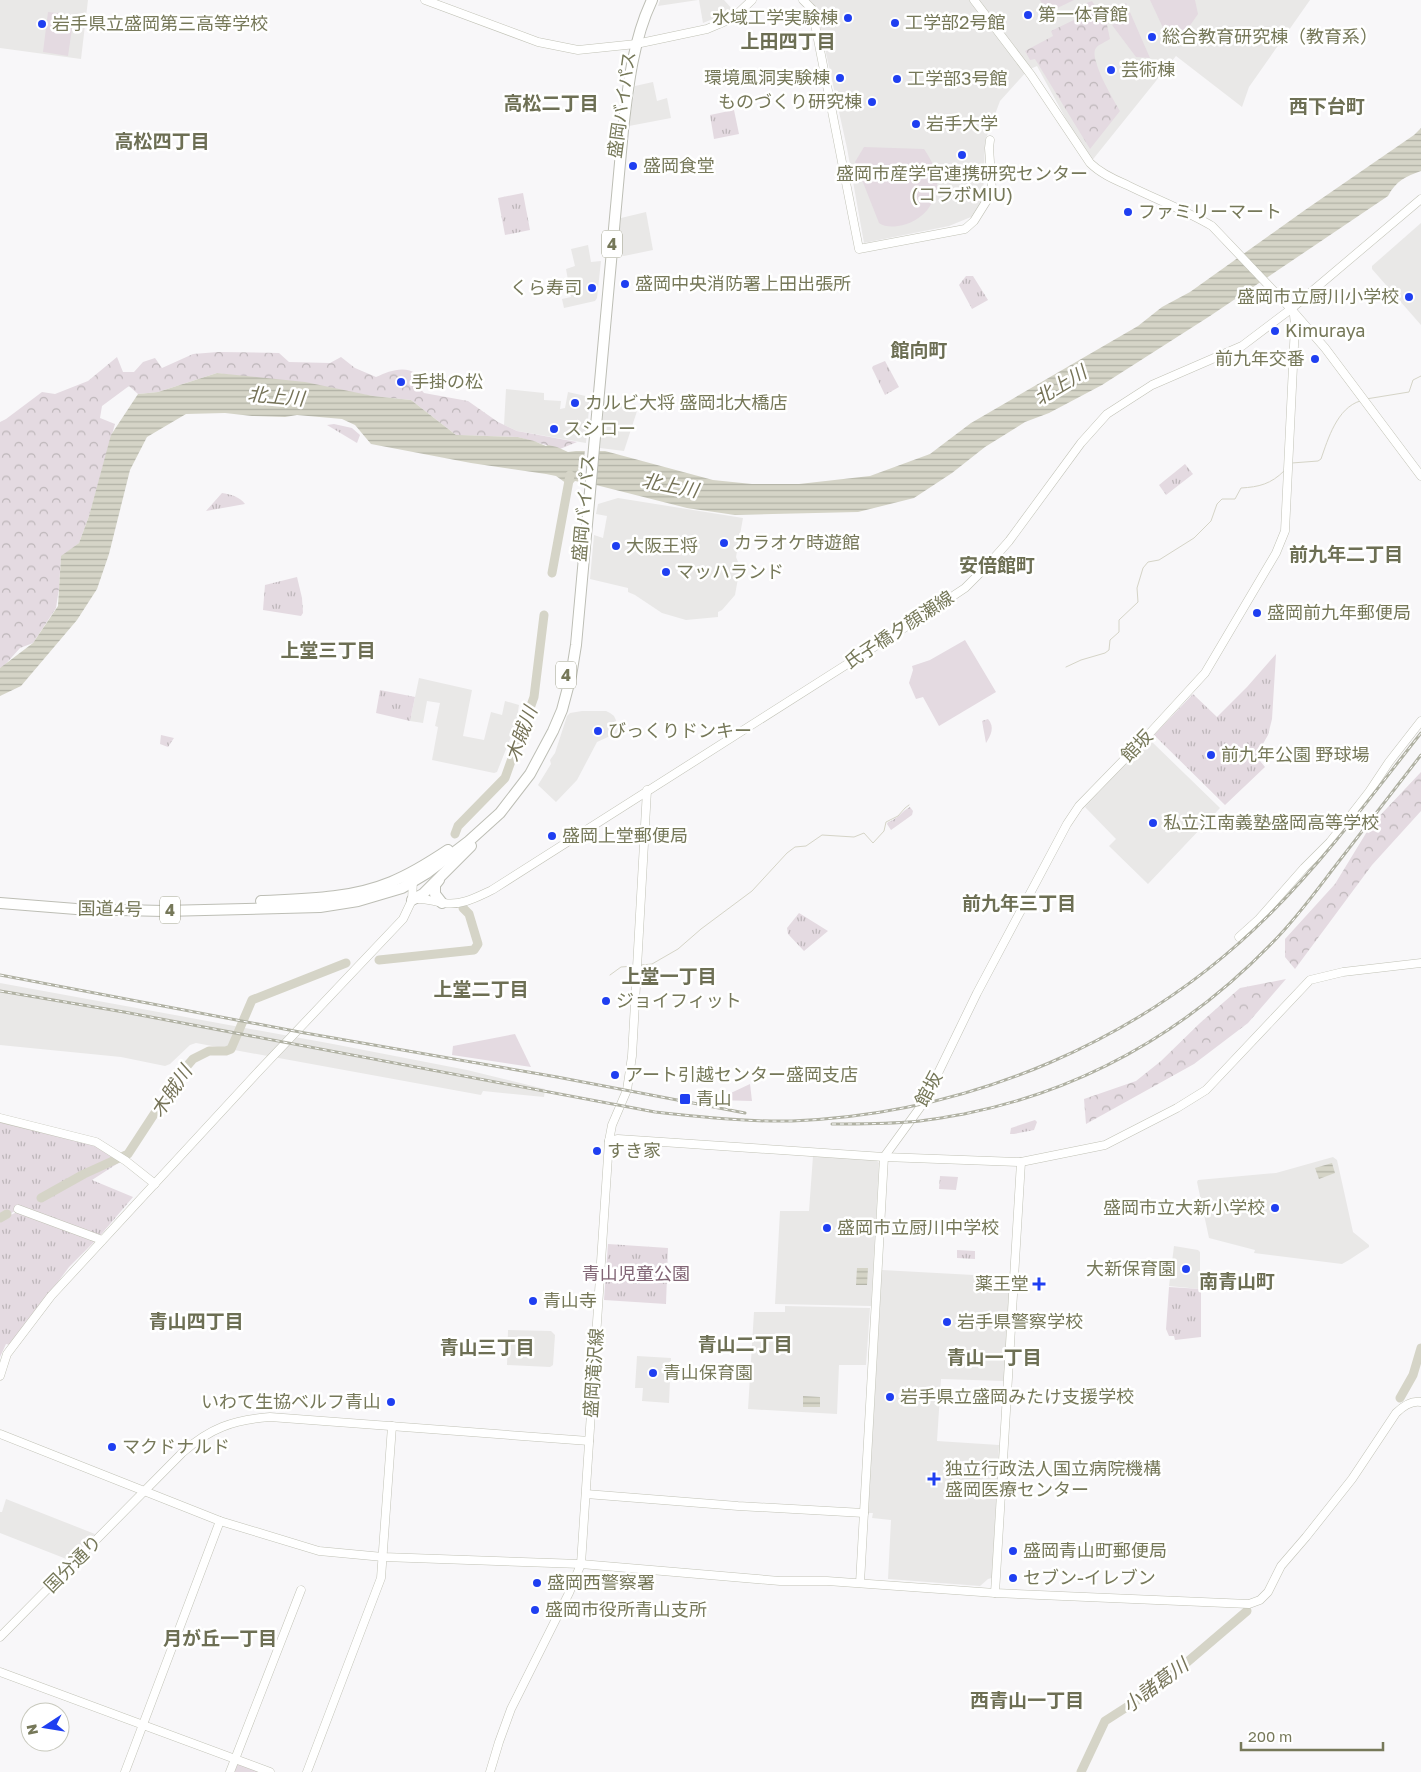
<svg xmlns="http://www.w3.org/2000/svg" width="1421" height="1772" viewBox="0 0 1421 1772" font-family="'Golos Text','Noto Sans JP',sans-serif">
	<style>
		.built { fill: #e9e8e7 }
		.green { fill: #e4dae1 }
		.forest { fill: url(#forest-crowns) }
		.park { fill: url(#park-tufts) }
		.water { fill: url(#water-rules) }
		.pier { fill: #f8f7f9 }
		.lines { fill: none; stroke-linecap: round; stroke-linejoin: round }
		.stream { stroke: #d5d4c7; stroke-width: 1 }
		.river { stroke: #d5d4c7; stroke-width: 9 }
		.secondary-casing { stroke: #c1c2b6; stroke-width: 9 }
		.highway-casing { stroke: #bdbeb5; stroke-width: 12 }
		.secondary { stroke: #fff; stroke-width: 8 }
		.highway { stroke: #fff; stroke-width: 10 }
		.rail-casing { stroke: #b0b1a3; stroke-width: 3 }
		.rail { stroke: #fff; stroke-width: 1; stroke-dasharray: 4; stroke-linecap: butt }
		.poi-dot { fill: #1f3ff1; stroke: #fff; stroke-width: 2 }
		.labels { text-anchor: middle; stroke-width: 5; stroke-linejoin: round; paint-order: stroke }
		.shield { fill: #fff; stroke: #9fa08b; stroke-width: 1 }
		.shield-label { font-size: 16px; font-weight: bold; fill: #767859 }
		.poi-label { font-size: 18px; fill: #767859; stroke: #fff; text-anchor: start }
		.street-label { font-size: 18px; fill: #767859; stroke: #fff }
		.park-label { font-size: 18px; fill: #816575; stroke: #fff }
		.neighbourhood-label { font-size: 19px; font-weight: bold; fill: #6d6f54; stroke: #fff }
		.water-label { font-size: 19px; font-style: italic; fill: #767358; stroke: #fff }
	</style>
	<defs>
		<pattern id="forest-crowns" width="20" height="18" patternUnits="userSpaceOnUse" patternTransform="scale(1.25)"><rect width="20" height="18" fill="#e4dae1"/><path d="M2 6a3 3 0 1 1 6 0M12 15a3 3 0 1 1 6 0" fill="none" stroke="#bdb6b9"/></pattern>
		<pattern id="park-tufts" width="24" height="20" patternUnits="userSpaceOnUse" patternTransform="scale(1.25)"><rect width="24" height="20" fill="#e4dae1"/><path d="M3 7l-1-3M5 7V3M7 7l1-3M15 17l-1-3M17 17v-4M19 17l1-3" fill="none" stroke="#bdb6b9"/></pattern>
		<pattern id="water-rules" width="6" height="5" patternUnits="userSpaceOnUse" patternTransform="scale(1.25)"><rect width="6" height="5" fill="#d5d4c7"/><path d="M0 2.5h6" fill="none" stroke="#b1b1a5"/></pattern>
	</defs>
	<rect width="100%" height="100%" fill="#f8f7f9"/>
	<!-- built -->
	<g class="built">
		<path d="M0,0H88L81,59L0,48Z"/>
		<path d="M660,0H698L658,6Z"/>
		<path d="M699,0H724L732,9L720,16L703,23Z"/>
		<path d="M808,0H970L972,3L977,0H1310L1249,87L1242,107L1176,56L1090,163L1037,66L1028,70L1000,101L985,141L983,199L971,217L949,226L864,243L847,148L816,8Z"/>
		<path d="M653,82L657,101L667,98L671,118L629,126L635,86Z"/>
		<path d="M646,212L653,250L624,256L617,255L621,218Z"/>
		<path d="M1421,223V325L1372,269V266Z"/>
		<path d="M588,245L591,262L601,261L597,298L595,301L564,308L562,299L571,297L566,269L575,266L571,249Z"/>
		<path d="M506,389L544,393V400L561,401L560,409L565,408L568,392L590,397L586,443L517,431L504,425Z"/>
		<path d="M604,400L638,408L624,451L600,448Z"/>
		<path d="M618,498L743,518L736,557L740,567L735,595L722,610L718,612V617L686,620L662,613L635,595L628,592V588L590,579L594,535L603,538L607,516L596,514L598,504Z"/>
		<path d="M419,678L472,690L463,736L484,740L491,712L502,715L505,701L519,705L516,724L497,772L494,773L432,760L438,727L435,726L440,703L427,701L423,723L410,721Z"/>
		<path d="M582,711H606L610,713L614,716L621,731L597,742L577,780L556,802L538,785L551,764L550,760L555,753L567,716L570,713Z"/>
		<path d="M1151,741L1220,808L1148,884L1109,846L1116,839L1085,807L1146,742Z"/>
		<path d="M0,983L333,1044L467,1070L545,1089L544,1097L483,1091L481,1095L196,1043L190,1045L170,1064L165,1066L121,1057L0,1045Z"/>
		<path d="M813,1156L875,1159L879,1163L871,1306L775,1304L780,1211H809Z"/>
		<path d="M1333,1157L1337,1160L1353,1232L1369,1245V1247L1349,1260L1342,1264L1254,1253L1255,1250L1209,1238L1197,1182L1198,1180L1276,1173Z"/>
		<path d="M1174,1246L1198,1250L1200,1252V1289L1169,1286Z"/>
		<path d="M882,1270L1010,1277L1004,1381L941,1379L937,1441L999,1445L992,1578L988,1579L980,1586L888,1579L891,1520L872,1518L873,1513H868Z"/>
		<path d="M785,1306L870,1308L866,1365H839L837,1414L748,1409L754,1312H785Z"/>
		<path d="M508,1330L551,1331L555,1335L553,1365L550,1367L507,1365Z"/>
		<path d="M637,1356L671,1358L669,1403L642,1401L643,1388H635Z"/>
		<path d="M6,1499L95,1534L69,1560L0,1533V1512H2Z"/>
	</g>
	<!-- green -->
	<g class="green">
		<path d="M1040,0H1074L1047,13Z"/>
		<path d="M1150,0H1195L1198,14L1177,44L1171,45Z"/>
		<path d="M1126,3L1150,58L1136,57L1112,25L1126,18L1122,6Z"/>
		<path d="M48,12L74,15L68,56L43,52Z"/>
		<path d="M864,147L924,149L926,152C931,160 936,169 937,178C939,202 922,223 898,226C891,227 885,227 879,223L855,162Z"/>
		<path d="M965,640L996,692L939,726L923,697L916,699L909,683L913,670L912,666L930,660Z"/>
		<path d="M515,1034L531,1067L452,1055L453,1046Z"/>
		<path d="M750,1084L752,1101L716,1100Z"/>
	</g>
	<!-- forest -->
	<g class="forest">
		<path d="M1092,1L1107,25L1110,39C1106,42 1099,44 1096,48C1088,57 1114,101 1120,111L1090,149L1035,59L1030,60L1025,51L1053,36L1051,31L1080,17L1076,7Z"/>
		<path d="M218,352L279,353L289,362L330,363L341,357L355,368L376,377C389,371 404,365 417,374L418,386L424,393L468,401L498,422L517,431L577,442L560,449L518,437L456,435L411,400L373,396L217,373L158,392L138,394L129,386L102,406L100,418L115,424L89,516L79,543L61,557L59,588L56,608L33,643L20,648L3,667L0,668V422L6,419L42,392L55,394L88,381L117,357L123,372H134L143,362L155,358L162,368L193,354Z"/>
		<path d="M1421,772V811L1372,865L1295,969L1285,957V939L1335,884L1371,825Z"/>
		<path d="M1286,979L1248,1023L1194,1064L1086,1124L1084,1099L1136,1081L1161,1061L1200,1023L1240,988Z"/>
	</g>
	<!-- park -->
	<g class="park">
		<path d="M734,110L739,134L714,139L710,115Z"/>
		<path d="M523,193L530,230L505,235L498,198Z"/>
		<path d="M966,276H973L988,300L972,309L959,285Z"/>
		<path d="M885,361L899,387L885,395L872,368L873,366Z"/>
		<path d="M334,424L352,428L360,435L357,443L327,425Z"/>
		<path d="M1185,464L1193,474L1166,495L1159,485Z"/>
		<path d="M222,493C230,494 240,497 245,504L206,511Z"/>
		<path d="M297,577L302,598L303,613L301,616L263,610L265,585Z"/>
		<path d="M1276,654L1272,719L1268,735L1256,756L1265,767L1225,805L1154,735L1193,694L1217,717L1247,687Z"/>
		<path d="M380,690L415,697L410,721L376,713Z"/>
		<path d="M988,719C995,727 991,735 986,743L982,721Z"/>
		<path d="M161,735L174,738L168,747L160,744Z"/>
		<path d="M910,807L913,811L912,815L891,830L887,824L888,822C898,819 902,811 910,807Z"/>
		<path d="M799,913L828,931L804,951L788,934L787,928Z"/>
		<path d="M1035,1120L1037,1122L1034,1130L1014,1134H1010L1011,1128Z"/>
		<path d="M0,1121L95,1145L123,1160L92,1180L133,1197L99,1237L17,1210L0,1219Z"/>
		<path d="M940,1176L958,1177L956,1190L939,1189Z"/>
		<path d="M17,1212L97,1239L69,1267L11,1345L6,1344L0,1357V1220Z"/>
		<path d="M608,1244L668,1248L666,1304L604,1300Z"/>
		<path d="M957,1250L975,1251V1259L957,1258Z"/>
		<path d="M1169,1287L1201,1289V1337L1175,1340L1174,1336H1169L1166,1329Z"/>
		<path d="M237,1761L262,1772H232Z"/>
	</g>
	<!-- water -->
	<g class="water">
		<path d="M1421,128V171C1406,176 1396,181 1388,196L1210,316L1102,385L1049,413L1025,422L985,447L952,473L914,498L858,512L735,515L687,508L596,485L575,481L570,486L556,476L546,474L471,463L371,444L355,425L342,419L297,415L285,417L252,416L225,413L186,414L147,437L130,470L109,554L97,589L77,620L21,686L0,696V668L33,643L58,606L61,556L79,543L89,516L111,435L138,394L158,392L217,373L305,382L373,396L411,400L456,435L518,437L534,441L546,446L548,445L557,447L568,452L576,451H605L713,480L752,484H799L870,476L930,454L971,423L1138,326L1162,307L1190,292L1305,210L1414,135Z"/>
		<path d="M1332,1163L1335,1173L1319,1179L1315,1168Z"/>
		<path d="M857,1268H868L867,1285H856Z"/>
		<path d="M803,1396L820,1397V1407H803Z"/>
	</g>
	<!-- pier -->
	<path class="pier" d="M599,448L595,487L582,485L585,449Z"/>
	<g class="lines">
		<!-- stream -->
		<g class="stream">
			<path d="M1366,399L1409,392L1413,380L1421,376"/>
			<path d="M1292,463L1318,461L1321,459C1328,439 1337,408 1360,401"/>
			<path d="M1066,667L1081,660L1105,653L1109,650L1110,640L1119,632V620L1138,602L1137,588L1143,568L1148,562L1159,560L1194,538L1211,521L1217,504L1222,499H1235L1241,488C1259,487 1271,484 1284,471"/>
			<path d="M641,965L652,964L678,949L701,929L752,891L787,853L795,847L806,846L822,835L854,837L864,833L873,843L884,831L886,822L898,816L905,808L909,805"/>
			<path d="M610,975L621,967L634,966"/>
		</g>
		<!-- river -->
		<g class="river">
			<path d="M552,573L570,475"/>
			<path d="M455,834L458,826L505,778L534,697L544,615"/>
			<path d="M379,960L474,950L478,944L469,914L463,908"/>
			<path d="M41,1198L84,1174L128,1154L181,1073L193,1059L209,1051H226L231,1049L252,1000L346,963"/>
			<path d="M0,1218L7,1214"/>
			<path d="M1400,1398L1413,1375L1421,1348"/>
			<path d="M1081,1772L1105,1721L1158,1687L1247,1611"/>
		</g>
		<!-- secondary casing -->
		<g class="secondary-casing">
			<g id="secondary">
				<path d="M425,0L538,42L578,50L636,44L707,29L733,18L752,0"/>
				<path d="M803,0L812,9L859,249L965,229L974,221L989,197L992,190L989,148L990,140"/>
				<path d="M974,0L1031,75L1090,163C1100,173 1113,179 1127,185C1155,199 1185,210 1212,226L1291,309L1325,348L1421,476"/>
				<path d="M416,899C427,898 434,902 444,903C461,906 477,897 492,890L926,614L965,588L986,567L1009,541L1081,443L1107,414L1152,385L1242,346L1291,309L1421,199"/>
				<path d="M1239,937L1259,919L1304,868L1330,842L1369,792L1389,762L1421,721"/>
				<path d="M0,1118L96,1142L126,1161L155,1184"/>
				<path d="M609,1141L618,1139L884,1157L1021,1162L1105,1145L1177,1108L1206,1090L1310,980L1343,972L1421,963"/>
				<path d="M884,1157L924,1102L977,993L1067,824L1079,806L1149,734L1205,673L1276,553L1285,531L1295,325L1294,315L1291,309"/>
				<path d="M18,1209L102,1240"/>
				<path d="M0,1376L7,1354L51,1296L257,1073L403,919L412,900L413,880"/>
				<path d="M0,1434L220,1521L319,1551L383,1557L581,1564L780,1581H827L995,1593L1249,1604L1260,1600L1268,1592L1281,1566L1306,1537L1352,1479L1396,1413C1403,1406 1411,1400 1421,1402"/>
				<path d="M586,1494L738,1506L864,1513"/>
				<path d="M860,1583L884,1157"/>
				<path d="M995,1593L1021,1162"/>
				<path d="M0,1637L182,1453C210,1428 233,1420 270,1417L589,1441"/>
				<path d="M0,1672L270,1772"/>
				<path d="M125,1772L220,1521"/>
				<path d="M230,1772L301,1590"/>
				<path d="M307,1772L381,1578L392,1426"/>
				<path d="M490,1772L499,1742L511,1709L569,1593L581,1564L609,1141L612,1125L627,1090L632,1056L647,790"/>
			</g>
		</g>
		<!-- highway casing -->
		<g class="highway-casing">
			<g id="highway">
				<path d="M439,880L435,885V894L442,903"/>
				<path d="M412,900L423,894L471,846"/>
				<path d="M261,901C304,899 350,899 391,882C411,874 430,862 448,850"/>
				<path d="M0,903L76,909L164,911L320,907L358,901L402,888L427,873L469,841L500,813L530,774L553,731L562,710L571,676L576,645L623,130C628,86 633,40 652,0"/>
			</g>
		</g>
		<!-- secondary -->
		<use href="#secondary" class="secondary"/>
		<!-- highway -->
		<use href="#highway" class="highway"/>
		<!-- rail casing -->
		<g class="rail-casing">
			<g id="rail">
				<path d="M0,975L305,1033L557,1077L745,1113"/>
				<path d="M0,991L124,1012L655,1112C701,1117 746,1122 792,1121C970,1114 1143,1041 1270,914C1325,859 1373,794 1421,733"/>
				<path d="M832,1124C857,1124 882,1124 908,1122C926,1121 945,1117 964,1114C1084,1090 1188,1030 1273,942C1295,920 1314,894 1333,869C1362,831 1392,793 1421,755"/>
			</g>
		</g>
		<!-- rail -->
		<use href="#rail" class="rail"/>
	</g>
	<!-- markers -->
	<g class="poi-dot">
		<circle cx="1028" cy="15" r="5"/>
		<circle cx="848" cy="18" r="5"/>
		<circle cx="895" cy="23" r="5"/>
		<circle cx="42" cy="24" r="5"/>
		<circle cx="1152" cy="37" r="5"/>
		<circle cx="1111" cy="70" r="5"/>
		<circle cx="840" cy="78" r="5"/>
		<circle cx="897" cy="79" r="5"/>
		<circle cx="872" cy="102" r="5"/>
		<circle cx="916" cy="124" r="5"/>
		<circle cx="962" cy="155" r="5"/>
		<circle cx="633" cy="166" r="5"/>
		<circle cx="1128" cy="212" r="5"/>
		<circle cx="625" cy="284" r="5"/>
		<circle cx="592" cy="288" r="5"/>
		<circle cx="1409" cy="297" r="5"/>
		<circle cx="1275" cy="331" r="5"/>
		<circle cx="1315" cy="359" r="5"/>
		<circle cx="401" cy="382" r="5"/>
		<circle cx="575" cy="403" r="5"/>
		<circle cx="554" cy="429" r="5"/>
		<circle cx="724" cy="543" r="5"/>
		<circle cx="616" cy="546" r="5"/>
		<circle cx="666" cy="572" r="5"/>
		<circle cx="1257" cy="613" r="5"/>
		<circle cx="598" cy="731" r="5"/>
		<circle cx="1211" cy="755" r="5"/>
		<circle cx="1153" cy="823" r="5"/>
		<circle cx="552" cy="836" r="5"/>
		<circle cx="606" cy="1001" r="5"/>
		<circle cx="615" cy="1075" r="5"/>
		<rect x="679" y="1093" width="12" height="12" rx="2.5"/>
		<circle cx="597" cy="1151" r="5"/>
		<circle cx="1275" cy="1208" r="5"/>
		<circle cx="827" cy="1228" r="5"/>
		<circle cx="1186" cy="1269" r="5"/>
		<path d="M1036.5 1276.5h5v5h5v5h-5v5h-5v-5h-5v-5h5z"/>
		<circle cx="533" cy="1301" r="5"/>
		<circle cx="947" cy="1322" r="5"/>
		<circle cx="653" cy="1373" r="5"/>
		<circle cx="890" cy="1397" r="5"/>
		<circle cx="391" cy="1402" r="5"/>
		<circle cx="112" cy="1447" r="5"/>
		<path d="M931.5 1471.5h5v5h5v5h-5v5h-5v-5h-5v-5h5z"/>
		<circle cx="1013" cy="1551" r="5"/>
		<circle cx="1013" cy="1578" r="5"/>
		<circle cx="537" cy="1583" r="5"/>
		<circle cx="535" cy="1610" r="5"/>
	</g>
	<g class="labels">
		<!-- shield labels -->
		<g class="shield">
			<rect x="602" y="230.5" width="20" height="27" rx="4"/>
			<rect x="556" y="661.5" width="20" height="27" rx="4"/>
			<rect x="160" y="896.5" width="20" height="27" rx="4"/>
		</g>
		<g class="shield-label">
			<text x="612" y="250">4</text>
			<text x="566" y="681">4</text>
			<text x="170" y="916">4</text>
		</g>
		<!-- poi labels -->
		<g class="poi-label">
			<text x="1038" y="21">第一体育館</text>
			<text x="838" y="24" text-anchor="end">水域工学実験棟</text>
			<text x="905" y="29">工学部2号館</text>
			<text x="52" y="30">岩手県立盛岡第三高等学校</text>
			<text x="1162" y="43">総合教育研究棟（教育系）</text>
			<text x="1121" y="76">芸術棟</text>
			<text x="830" y="84" text-anchor="end">環境風洞実験棟</text>
			<text x="907" y="85">工学部3号館</text>
			<text x="862" y="108" text-anchor="end">ものづくり研究棟</text>
			<text x="926" y="130">岩手大学</text>
			<text x="643" y="172">盛岡食堂</text>
			<text x="962" y="180" text-anchor="middle">盛岡市産学官連携研究センター<tspan x="962" dy="21">(コラボMIU)</tspan></text>
			<text x="1138" y="218">ファミリーマート</text>
			<text x="635" y="290">盛岡中央消防署上田出張所</text>
			<text x="582" y="294" text-anchor="end">くら寿司</text>
			<text x="1399" y="303" text-anchor="end">盛岡市立厨川小学校</text>
			<text x="1285" y="337">Kimuraya</text>
			<text x="1305" y="365" text-anchor="end">前九年交番</text>
			<text x="411" y="388">手掛の松</text>
			<text x="585" y="409">カルビ大将 盛岡北大橋店</text>
			<text x="564" y="435">スシロー</text>
			<text x="734" y="549">カラオケ時遊館</text>
			<text x="626" y="552">大阪王将</text>
			<text x="676" y="578">マッハランド</text>
			<text x="1267" y="619">盛岡前九年郵便局</text>
			<text x="608" y="737">びっくりドンキー</text>
			<text x="1221" y="761">前九年公園 野球場</text>
			<text x="1163" y="829">私立江南義塾盛岡高等学校</text>
			<text x="562" y="842">盛岡上堂郵便局</text>
			<text x="616" y="1007">ジョイフィット</text>
			<text x="625" y="1081">アート引越センター盛岡支店</text>
			<text x="696" y="1105">青山</text>
			<text x="607" y="1157">すき家</text>
			<text x="1265" y="1214" text-anchor="end">盛岡市立大新小学校</text>
			<text x="837" y="1234">盛岡市立厨川中学校</text>
			<text x="1176" y="1275" text-anchor="end">大新保育園</text>
			<text x="1029" y="1290" text-anchor="end">薬王堂</text>
			<text x="543" y="1307">青山寺</text>
			<text x="957" y="1328">岩手県警察学校</text>
			<text x="663" y="1379">青山保育園</text>
			<text x="900" y="1403">岩手県立盛岡みたけ支援学校</text>
			<text x="381" y="1408" text-anchor="end">いわて生協ベルフ青山</text>
			<text x="122" y="1453">マクドナルド</text>
			<text x="945" y="1475">独立行政法人国立病院機構<tspan x="945" dy="21">盛岡医療センター</tspan></text>
			<text x="1023" y="1557">盛岡青山町郵便局</text>
			<text x="1023" y="1584">セブン-イレブン</text>
			<text x="547" y="1589">盛岡西警察署</text>
			<text x="545" y="1616">盛岡市役所青山支所</text>
		</g>
		<!-- street labels -->
		<g class="street-label">
			<text transform="translate(622 105) rotate(-82)" y="6">盛岡バイパス</text>
			<text transform="translate(584 508) rotate(-85)" y="6">盛岡バイパス</text>
			<text transform="translate(899 630) rotate(-33)" y="6">氏子橋夕顔瀬線</text>
			<text transform="translate(1137 746) rotate(-46)" y="6">館坂</text>
			<text transform="translate(110 909) rotate(1)" y="6">国道4号</text>
			<text transform="translate(929 1089) rotate(-62)" y="6">館坂</text>
			<text transform="translate(594 1373) rotate(-86)" y="6">盛岡滝沢線</text>
			<text transform="translate(73 1564) rotate(-45)" y="6">国分通り</text>
		</g>
		<!-- park labels -->
		<g class="park-label">
			<text x="636" y="1280">青山児童公園</text>
		</g>
		<!-- neighbourhood labels -->
		<g class="neighbourhood-label">
			<text x="788" y="48">上田四丁目</text>
			<text x="551" y="110">高松二丁目</text>
			<text x="1327" y="113">西下台町</text>
			<text x="162" y="148">高松四丁目</text>
			<text x="919" y="357">館向町</text>
			<text x="1346" y="561">前九年二丁目</text>
			<text x="997" y="572">安倍館町</text>
			<text x="328" y="657">上堂三丁目</text>
			<text x="1019" y="910">前九年三丁目</text>
			<text x="669" y="983">上堂一丁目</text>
			<text x="481" y="996">上堂二丁目</text>
			<text x="1237" y="1288">南青山町</text>
			<text x="196" y="1328">青山四丁目</text>
			<text x="745" y="1351">青山二丁目</text>
			<text x="487" y="1354">青山三丁目</text>
			<text x="994" y="1364">青山一丁目</text>
			<text x="220" y="1645">月が丘一丁目</text>
			<text x="1027" y="1707">西青山一丁目</text>
		</g>
		<!-- water labels -->
		<g class="water-label">
			<text transform="translate(1060 385) rotate(-31)" y="7">北上川</text>
			<text transform="translate(276 396) rotate(5)" y="7">北上川</text>
			<text transform="translate(670 485) rotate(11)" y="7">北上川</text>
			<text transform="translate(521 734) rotate(-70)" y="7">木賊川</text>
			<text transform="translate(171 1091) rotate(-56)" y="7">木賊川</text>
			<text transform="translate(1155 1685) rotate(-37)" y="7">小諸葛川</text>
		</g>
	</g>
	<!-- north arrow -->
	<g transform="translate(45 1727) rotate(258)"><circle r="24" fill="#ffffff" stroke="#c8c9bd"/>
	<path d="M0-4L9 19L0 12L-9 19Z" fill="#1f3ff1"/>
	<text y="-8" font-size="14" font-weight="bold" text-anchor="middle" fill="#767859">N</text>
	</g>
	<!-- scale -->
	<path d="M1241 1742v8h142v-8" fill="none" stroke="#767859" stroke-width="2.5"/>
	<text x="1248" y="1742" font-size="15" fill="#767859" stroke="#ffffff" stroke-width="4" paint-order="stroke">200 m</text>
</svg>
